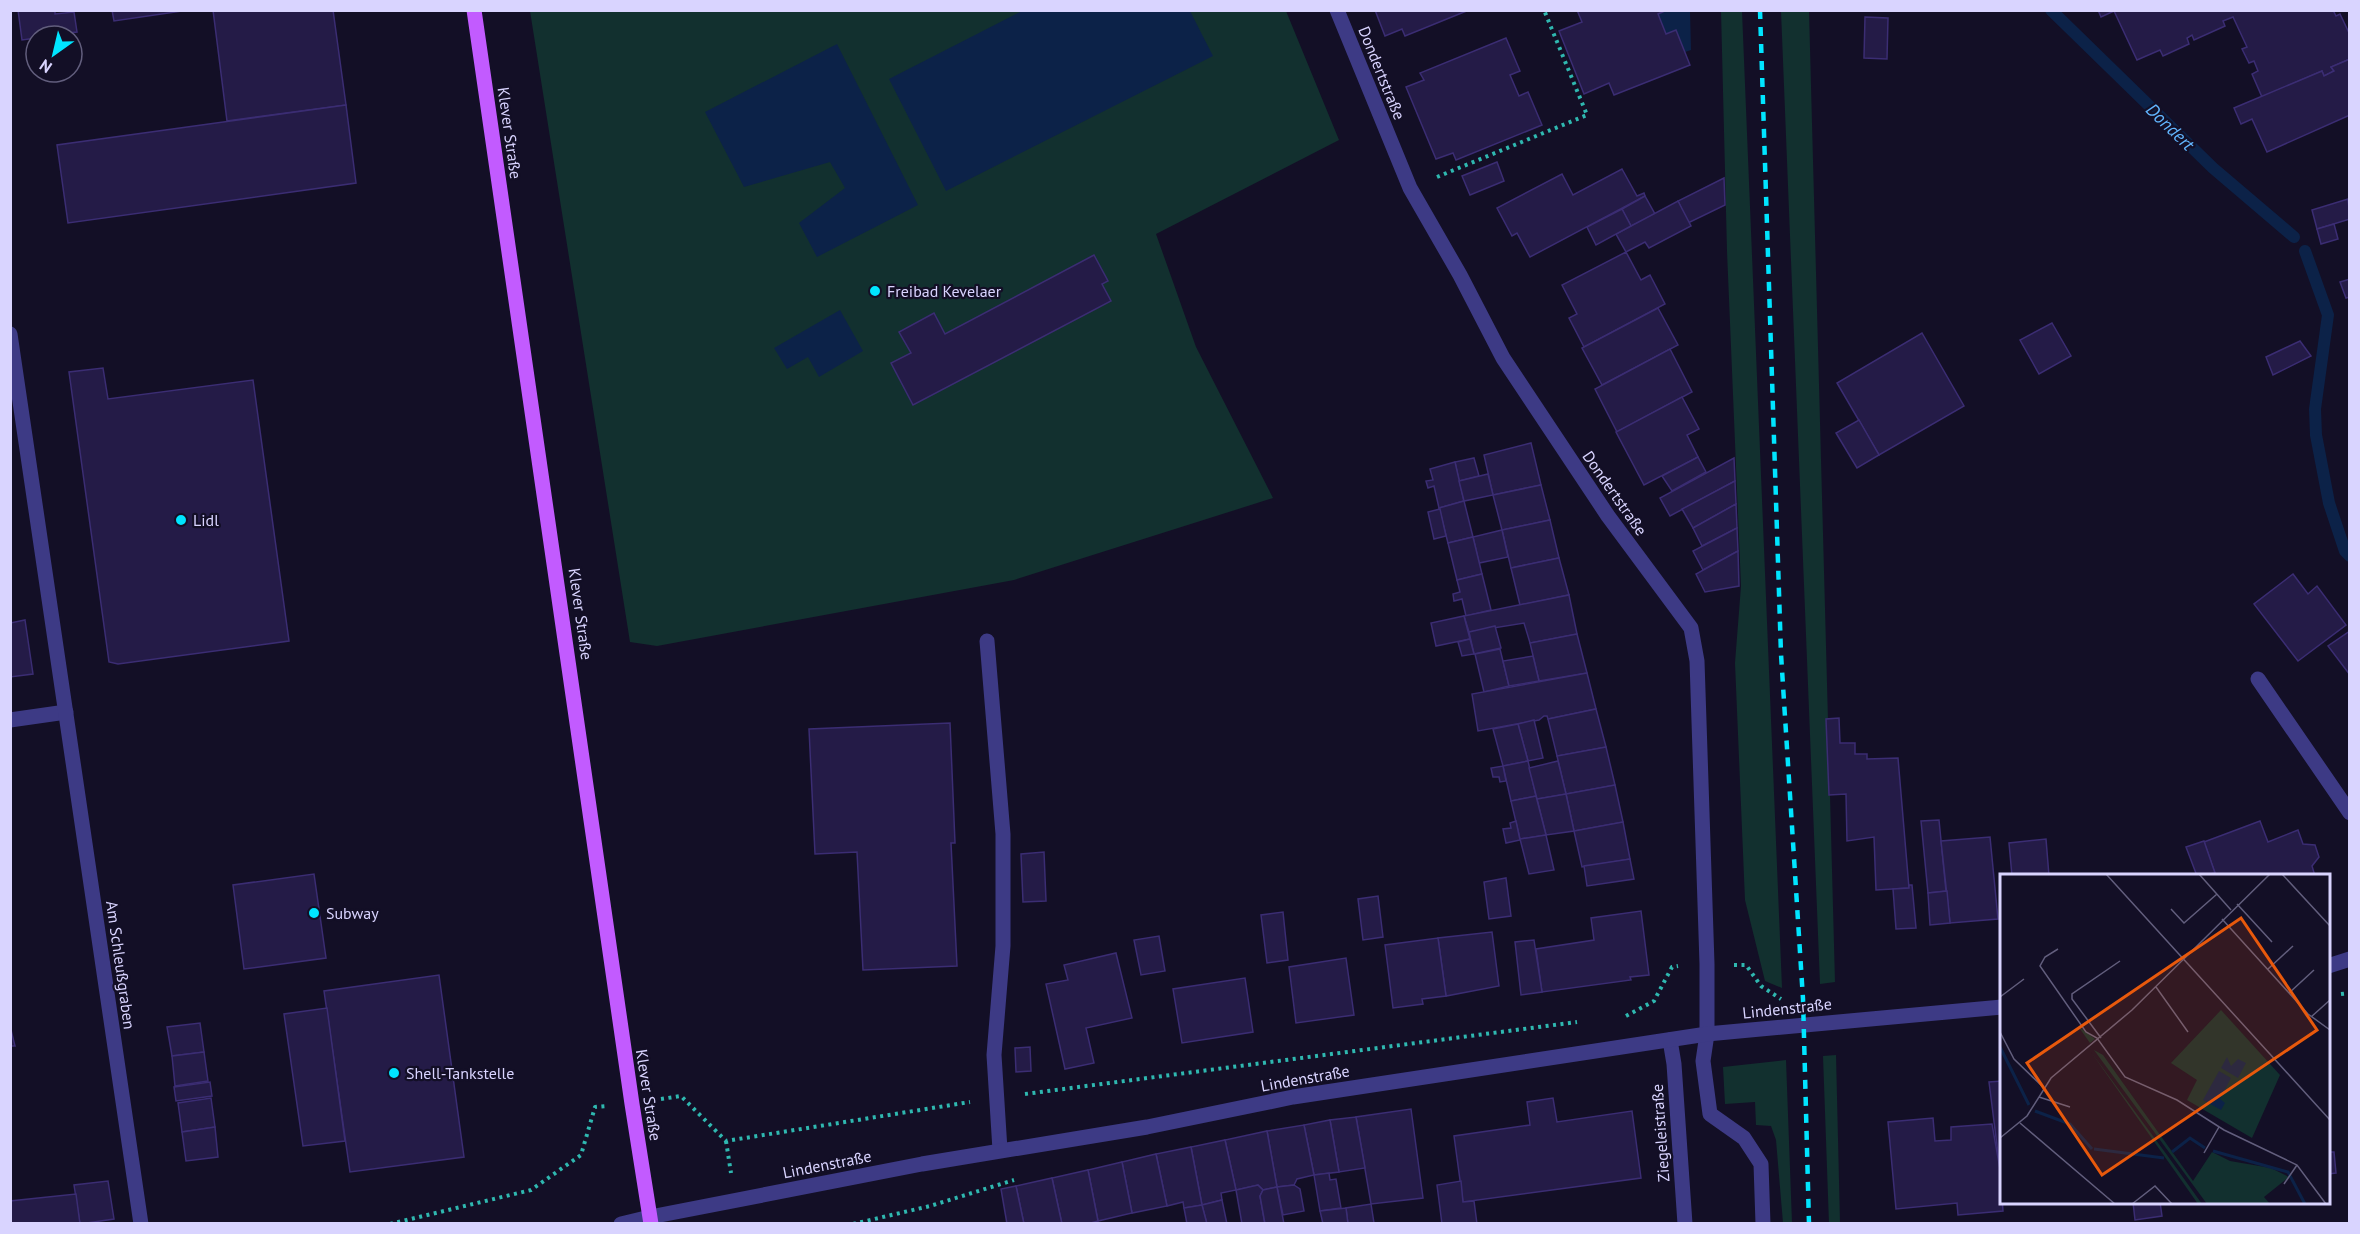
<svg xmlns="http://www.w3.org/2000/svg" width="2360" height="1234" viewBox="0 0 2360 1234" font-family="'PT Sans',sans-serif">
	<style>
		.green { fill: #12302f }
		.water { fill: #0c2248 }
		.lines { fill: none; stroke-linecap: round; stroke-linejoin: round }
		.stream { stroke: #0c2248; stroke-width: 12 }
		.building { fill: #241b47; stroke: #3b2d73; stroke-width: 1.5 }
		.path { stroke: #2fb8b0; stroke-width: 4; stroke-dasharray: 3 4.5; stroke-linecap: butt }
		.service { stroke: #3d3a85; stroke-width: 15 }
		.minor { stroke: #3d3a85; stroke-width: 15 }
		.tertiary { stroke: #3d3a85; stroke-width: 15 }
		.primary { stroke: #c25bff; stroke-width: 15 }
		.rail { stroke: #00e5ff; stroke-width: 4.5; stroke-dasharray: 9 8; stroke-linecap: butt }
		.poi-dot { fill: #00e5ff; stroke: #130f26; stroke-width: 2 }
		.labels { text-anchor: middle; stroke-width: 4.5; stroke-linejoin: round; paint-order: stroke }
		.street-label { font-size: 16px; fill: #d9d4ff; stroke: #130f26 }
		.poi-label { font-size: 16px; fill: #d9d4ff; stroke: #130f26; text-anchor: start }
		.water-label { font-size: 18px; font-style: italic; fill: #62b6ff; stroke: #130f26 }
		.inset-river { fill: none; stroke: #0c2248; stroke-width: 3 }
		.inset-road { fill: none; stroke: #625e7d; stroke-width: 1.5 }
		.view { fill: #e8590c; fill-opacity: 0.15; stroke: #e8590c; stroke-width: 3 }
		.inset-edge { fill: none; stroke: #d9d4ff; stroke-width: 3 }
	</style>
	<rect width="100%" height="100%" fill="#130f26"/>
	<!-- green -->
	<g class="green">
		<path d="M530,11H1286L1339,140L1156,234L1196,347L1273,498L1014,580L657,646L630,642Z"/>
		<path d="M1721,11H1742L1782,988L1765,981L1745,900L1735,663L1741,586L1727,251Z"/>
		<path d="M1781,11H1809L1835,982L1820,984Z"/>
		<path d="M1836,1055L1840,1223L1829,1224L1823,1056Z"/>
		<path d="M1786,1060L1792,1223V1224L1783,1223L1776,1140L1771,1126L1756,1125L1755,1102L1725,1104L1723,1067Z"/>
	</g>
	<!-- water -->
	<g class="water">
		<path d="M1024,10L1190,11L1213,56L946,191L889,79Z"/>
		<path d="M1667,11H1690L1691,50L1685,52L1676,30L1666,34L1658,14Z"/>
		<path d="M837,44L918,205L817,257L799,223L845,188L830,162L744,187L705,112Z"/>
		<path d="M840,310L863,351L819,377L808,357L787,369L774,348Z"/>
	</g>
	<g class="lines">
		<!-- stream -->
		<g class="stream">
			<path d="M2051,10L2213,168L2294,237"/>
			<path d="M2305,251L2328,315L2315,409L2316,435L2329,503L2345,551L2350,556"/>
		</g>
	</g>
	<!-- building -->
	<g class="building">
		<path d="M18,10H55V14L74,12L77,32L36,36V38L22,40Z"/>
		<path d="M112,10H189L114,21Z"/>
		<path d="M213,10H333L346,105L227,121Z"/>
		<path d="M1375,10H1469L1405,36L1402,29L1385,36Z"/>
		<path d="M1577,10H1667L1658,14L1666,34L1676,30L1690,65L1614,95L1609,83L1584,94L1559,31L1582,22Z"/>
		<path d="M2098,10H2333L2336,16L2340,14L2350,35V59L2331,67L2334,71L2324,76L2322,71L2262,97L2252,74L2258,71L2254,61L2249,63L2242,49L2247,47L2233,17L2223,21L2225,26L2194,40L2192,35L2187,38L2189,44L2163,56L2160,50L2137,60L2114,11L2101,17Z"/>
		<path d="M1865,17L1888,18L1887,59L1864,58Z"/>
		<path d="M1506,38L1520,71L1510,75L1519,96L1528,92L1542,125L1456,160L1453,153L1436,159L1406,87L1424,80L1420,73Z"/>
		<path d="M2350,59V115L2267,152L2252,119L2241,124L2234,108L2322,71L2324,76L2334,71L2331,67Z"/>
		<path d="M346,105L356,183L68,223L57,145Z"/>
		<path d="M1497,162L1504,181L1470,195L1462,176Z"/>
		<path d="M1622,169L1637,196L1644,193L1645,196L1530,257L1517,233L1512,236L1497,208L1562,174L1573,195Z"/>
		<path d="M1724,178L1725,205L1688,223L1678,201Z"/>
		<path d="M1645,196L1655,214L1631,226L1622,209Z"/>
		<path d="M2348,199L2350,219L2317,229L2312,210Z"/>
		<path d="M1678,201L1691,226L1649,248L1645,242L1626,252L1616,234Z"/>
		<path d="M1622,209L1631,226L1596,245L1587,227Z"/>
		<path d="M2334,224L2338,239L2321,244L2317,229Z"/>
		<path d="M1626,252L1641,280L1650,275L1665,304L1584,347L1569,318L1577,314L1562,285Z"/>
		<path d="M1094,255L1108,281L1102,284L1111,301L913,405L891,363L911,353L899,332L934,313L945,334Z"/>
		<path d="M2350,279V297L2346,298L2340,282Z"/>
		<path d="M1658,308L1678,345L1602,385L1582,348Z"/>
		<path d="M2052,323L2071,356L2039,374L2020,340Z"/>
		<path d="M1922,333L1964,406L1879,455L1837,383Z"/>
		<path d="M2300,341L2311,356L2273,375L2266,357Z"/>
		<path d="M1670,349L1692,392L1617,432L1595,389Z"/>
		<path d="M103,368L108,399L253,380L289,641L118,664L109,662L69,372Z"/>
		<path d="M1682,397L1699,429L1687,435L1698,457L1644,485L1616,432Z"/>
		<path d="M1859,420L1879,455L1857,468L1836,433Z"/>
		<path d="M1531,443L1541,485L1493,495L1484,455Z"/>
		<path d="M1698,457L1706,472L1672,491L1662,476Z"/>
		<path d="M1474,458L1479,476L1459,481L1455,462Z"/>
		<path d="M1734,458L1735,481L1670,516L1660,498Z"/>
		<path d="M1455,462L1464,501L1439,508L1434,486L1428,488L1426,481L1433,480L1430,469Z"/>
		<path d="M1488,474L1493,495L1464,501L1459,481Z"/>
		<path d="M1735,481L1736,504L1693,528L1682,509Z"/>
		<path d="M1541,485L1550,520L1502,530L1493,495Z"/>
		<path d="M1464,501L1473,537L1448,543L1439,508Z"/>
		<path d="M1736,504L1737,528L1702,546L1693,528Z"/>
		<path d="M1440,509L1446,536L1434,539L1428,512Z"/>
		<path d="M1550,520L1559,558L1511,568L1502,530Z"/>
		<path d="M1737,528L1738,551L1703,570L1693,551Z"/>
		<path d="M1502,530L1508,557L1479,563L1473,537Z"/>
		<path d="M1473,537L1482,574L1457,580L1448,543Z"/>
		<path d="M1738,551L1739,586L1705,592L1696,574Z"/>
		<path d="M1559,558L1569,595L1520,605L1511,568Z"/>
		<path d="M1482,574L1491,610L1466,616L1462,599L1454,601L1453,594L1460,592L1457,580Z"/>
		<path d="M2293,574L2308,594L2317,586L2346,625L2298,661L2254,604Z"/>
		<path d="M1569,595L1577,634L1530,643L1524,623L1469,632L1464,616Z"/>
		<path d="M1464,616L1470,639L1436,646L1431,623Z"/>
		<path d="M25,620L33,674L10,677V623Z"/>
		<path d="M1495,626L1501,648L1474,654L1469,632Z"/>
		<path d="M2350,631V675L2328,646Z"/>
		<path d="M1577,634L1587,673L1539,681L1530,643Z"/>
		<path d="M1470,639L1474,654L1462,656L1458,642Z"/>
		<path d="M1500,649L1509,686L1484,692L1475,654Z"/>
		<path d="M1533,656L1539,681L1509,686L1503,661Z"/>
		<path d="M1587,673L1596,709L1548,719L1547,716H1544L1539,720L1478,731L1472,694Z"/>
		<path d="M1596,709L1606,747L1557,756L1548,719Z"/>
		<path d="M1839,718L1840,743H1855V754H1867V759L1898,758L1909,888L1876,890L1874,837L1847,841L1846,794L1829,795L1826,719Z"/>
		<path d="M1534,720L1543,758L1528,761L1518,724Z"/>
		<path d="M950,723L955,843H951L957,966L863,970L857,852L815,854L809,729Z"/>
		<path d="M1518,724L1528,761L1503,766L1493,729Z"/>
		<path d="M1606,747L1615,785L1566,794L1557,756Z"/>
		<path d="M1528,761L1536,796L1511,801L1503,766Z"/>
		<path d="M1558,761L1566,794L1537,799L1529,768Z"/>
		<path d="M1503,766L1506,781L1500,782L1499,777H1493L1491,768Z"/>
		<path d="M1615,785L1623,822L1574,831L1566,794Z"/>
		<path d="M1566,794L1574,831L1546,835L1537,799Z"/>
		<path d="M1536,796L1546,835L1520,839L1511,801Z"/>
		<path d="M1939,820L1946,891L1928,893L1921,821Z"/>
		<path d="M1516,821L1520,840L1506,843L1503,829L1511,828L1510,823Z"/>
		<path d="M2260,821L2268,842L2298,830L2303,844L2315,845L2319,857L2312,866L2315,876H2216L2204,842Z"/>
		<path d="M1623,822L1630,859L1582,867L1574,831Z"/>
		<path d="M1546,835L1554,870L1529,874L1520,839Z"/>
		<path d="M1990,837L1998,919L1950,923L1941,841Z"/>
		<path d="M2046,839L2049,876H2012L2009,843Z"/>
		<path d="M2204,841L2215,873L2197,876L2186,847Z"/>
		<path d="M1044,852L1046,901L1023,902L1021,854Z"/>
		<path d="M1630,859L1634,879L1587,886L1584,866Z"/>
		<path d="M314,874L326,958L244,969L233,885Z"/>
		<path d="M1506,878L1511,916L1489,919L1484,882Z"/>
		<path d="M1909,885H1912L1916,928L1896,929L1893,889L1909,888Z"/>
		<path d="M1947,891L1950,923L1930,925L1928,893Z"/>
		<path d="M1378,896L1383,937L1363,940L1358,899Z"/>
		<path d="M1641,911L1649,975L1630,977L1631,980L1542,992L1536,949L1594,940L1591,918Z"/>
		<path d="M1283,912L1288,960L1267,963L1261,915Z"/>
		<path d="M1492,932L1499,986L1446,996L1438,938Z"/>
		<path d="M1159,936L1165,971L1141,975L1134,940Z"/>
		<path d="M1438,938L1446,996L1422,999L1423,1004L1393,1008L1385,945Z"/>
		<path d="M1534,940L1542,992L1521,995L1515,942Z"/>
		<path d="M1116,953L1132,1018L1086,1028L1094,1063L1065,1069L1046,984L1068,980L1064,965Z"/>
		<path d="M1346,958L1354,1015L1296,1023L1289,967Z"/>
		<path d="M439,975L464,1157L350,1172L324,991Z"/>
		<path d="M1245,978L1253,1032L1182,1043L1173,989Z"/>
		<path d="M327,1008L345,1141L303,1146L284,1014Z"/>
		<path d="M200,1023L204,1052L172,1056L167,1027Z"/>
		<path d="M10,1026L15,1046H10Z"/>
		<path d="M1030,1047L1031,1071L1016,1072L1015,1048Z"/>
		<path d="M204,1052L208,1081L175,1086L172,1056Z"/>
		<path d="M2002,1081V1169H2000L1989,1082Z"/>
		<path d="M210,1082L212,1096L176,1101L174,1087Z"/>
		<path d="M211,1098L215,1127L182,1132L178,1103Z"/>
		<path d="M1553,1098L1557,1122L1632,1111L1641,1178L1463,1202L1454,1136L1530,1125L1527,1102Z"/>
		<path d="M1411,1109L1423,1198L1371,1204L1356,1117Z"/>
		<path d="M1356,1117L1365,1168L1339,1172L1330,1120Z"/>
		<path d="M1933,1118L1935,1141L1951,1140V1127L1992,1124L2000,1169L2003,1211L1958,1215L1957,1203L1896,1209L1888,1122Z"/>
		<path d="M1330,1120L1339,1172L1314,1175L1304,1125Z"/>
		<path d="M1304,1125L1314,1175L1297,1179L1294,1185L1277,1187L1267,1131Z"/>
		<path d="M215,1127L218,1157L186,1161L182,1132Z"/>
		<path d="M1267,1131L1277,1187L1263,1190L1258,1185L1236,1190L1225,1140Z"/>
		<path d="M1225,1140L1236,1190L1221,1193L1222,1200L1202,1205L1191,1147Z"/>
		<path d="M1191,1147L1202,1205L1184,1208L1183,1202L1167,1206L1156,1154Z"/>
		<path d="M2328,1152H2334L2336,1173L2328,1174Z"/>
		<path d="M1156,1154L1167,1206L1132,1213L1122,1162Z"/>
		<path d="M1122,1162L1132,1213L1098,1221L1088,1170Z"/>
		<path d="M1088,1170L1098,1221L1087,1224H1062L1052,1178Z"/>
		<path d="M1329,1173L1330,1180L1336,1179L1341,1208L1320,1211L1314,1175Z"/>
		<path d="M1052,1178L1062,1224H1024L1016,1186Z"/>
		<path d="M108,1181L114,1219L80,1224L74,1185Z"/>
		<path d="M1461,1181L1463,1202L1474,1201L1477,1224H1442L1437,1185Z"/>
		<path d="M1258,1185L1263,1190L1260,1196L1265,1224H1242L1236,1190Z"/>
		<path d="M1294,1185L1300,1189L1304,1211L1283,1215L1277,1187Z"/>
		<path d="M1016,1186L1024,1224H1007L1001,1189Z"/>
		<path d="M1277,1187L1284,1224H1265L1260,1196L1263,1190Z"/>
		<path d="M76,1194L80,1224H10V1201Z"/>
		<path d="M1222,1200L1227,1224H1207L1202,1205Z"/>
		<path d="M2133,1202H2160L2162,1216L2135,1220Z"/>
		<path d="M1371,1204L1374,1223L1348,1224L1346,1208Z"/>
		<path d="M1202,1205L1207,1224H1187L1184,1208Z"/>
		<path d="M1346,1208L1348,1224H1323L1320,1211Z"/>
	</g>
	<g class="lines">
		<!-- path -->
		<g class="path">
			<path d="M1437,177L1587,115L1544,10"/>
			<path d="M1734,965H1746L1761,986L1781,999"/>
			<path d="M2341,994L2350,993"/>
			<path d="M1626,1016L1654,1001L1672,967L1678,966"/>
			<path d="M1025,1094L1577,1022"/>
			<path d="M661,1099L681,1096L726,1141L970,1102"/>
			<path d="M726,1141L731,1173"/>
			<path d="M390,1224L531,1190L581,1155L595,1107L606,1106"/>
			<path d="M853,1224L930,1206L1014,1180"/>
		</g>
		<!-- service -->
		<g class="service">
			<path d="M987,641L1003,834V946L994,1055L1000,1150"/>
			<path d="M2258,679L2350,813"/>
			<path d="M10,720L66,712"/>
			<path d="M1707,1034L1703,1061L1710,1114L1744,1138L1761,1164L1763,1224"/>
		</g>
		<!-- minor -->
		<g class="minor">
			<path d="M1337,10L1410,188L1460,275L1503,358L1608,516L1691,628L1697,661L1707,964V1034"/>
			<path d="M10,334L141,1224"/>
			<path d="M1670,1040L1674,1064L1685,1224"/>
			<path d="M621,1224L650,1217"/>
		</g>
		<!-- tertiary -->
		<g class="tertiary">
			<path d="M2328,966L2350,959"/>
			<path d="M650,1217L922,1164L1147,1127L1293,1097L1707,1034L2002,1007"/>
		</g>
		<!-- primary -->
		<path class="primary" d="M474,10L632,1104L651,1224"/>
		<!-- rail -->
		<path class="rail" d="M1760,10L1781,654L1803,999L1809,1224"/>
	</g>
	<!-- markers -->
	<g class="poi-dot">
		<circle cx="875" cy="291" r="6"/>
		<circle cx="181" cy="520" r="6"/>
		<circle cx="314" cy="913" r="6"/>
		<circle cx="394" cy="1073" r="6"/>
	</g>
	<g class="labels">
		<!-- street labels -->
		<g class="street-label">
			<text transform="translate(1382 73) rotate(68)" y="6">Dondertstraße</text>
			<text transform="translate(510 133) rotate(82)" y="6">Klever Straße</text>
			<text transform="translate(1615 493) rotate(55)" y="6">Dondertstraße</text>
			<text transform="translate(581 614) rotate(82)" y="6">Klever Straße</text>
			<text transform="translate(121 965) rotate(82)" y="6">Am Schleußgraben</text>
			<text transform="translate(1787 1008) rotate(-6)" y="6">Lindenstraße</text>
			<text transform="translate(1305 1078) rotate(-10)" y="6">Lindenstraße</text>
			<text transform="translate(649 1095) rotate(81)" y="6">Klever Straße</text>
			<text transform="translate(1660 1133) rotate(-94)" y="6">Ziegeleistraße</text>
			<text transform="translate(827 1164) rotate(-11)" y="6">Lindenstraße</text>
		</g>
		<!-- poi labels -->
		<g class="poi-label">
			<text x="887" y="297">Freibad Kevelaer</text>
			<text x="193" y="526">Lidl</text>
			<text x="326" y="919">Subway</text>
			<text x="406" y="1079">Shell-Tankstelle</text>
		</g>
		<!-- water labels -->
		<g class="water-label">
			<text transform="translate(2170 127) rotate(44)" y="6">Dondert</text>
		</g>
	</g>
	<!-- overview -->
	<g transform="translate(2000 874)">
		<rect width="330" height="330" fill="#130f26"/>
		<path d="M0,42L78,152L95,165L90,169ZM221,136L280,201L252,264L187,226L197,206L171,189ZM94,176L103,181L193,307L212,278L230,287L271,294L289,303L264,323L270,330H207ZM91,178L167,281L202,330H198Z" fill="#12302f"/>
		<path d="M227,183L231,192L238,185L246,189L238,204L221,194ZM219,197L231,204L220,225L225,229L221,236L203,226Z" fill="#0c2248"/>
		<path class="inset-river" d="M0,173L29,231M35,237L70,250L92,275M94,275L164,284M213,277L288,298L305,330M172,278L190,264L205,274"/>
		<path class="inset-road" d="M106,0L330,246M199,0L231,36M282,0L330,52M237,30L272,68M171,35L184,49L217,20M222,45L308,140L330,156M58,75L45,83L40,92L86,158L97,164L125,203L177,226L224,256L297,291L326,330M268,95L293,72M156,113L188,158M289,119L314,96M0,123L24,105M311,143L330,126M0,158L14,185L44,214M101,164L72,125V120L120,87M39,223L70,233M20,249L115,330M0,264L27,242L51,204L132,136L270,0M204,279L219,253M284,310L297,291M132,330L155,312L172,330"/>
		<path class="view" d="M241,44L317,156L102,301L27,189Z"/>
		<rect width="330" height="330" class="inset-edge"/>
	</g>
	<!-- border -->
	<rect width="2360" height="1234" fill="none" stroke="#d9d4ff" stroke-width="24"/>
	<!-- north arrow -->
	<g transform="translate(54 54) rotate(214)"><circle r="28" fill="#130f26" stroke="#625e7d" stroke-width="1.5"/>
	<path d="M0-4.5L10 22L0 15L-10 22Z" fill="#00e5ff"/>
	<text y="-9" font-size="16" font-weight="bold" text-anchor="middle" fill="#d9d4ff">N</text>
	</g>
</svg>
